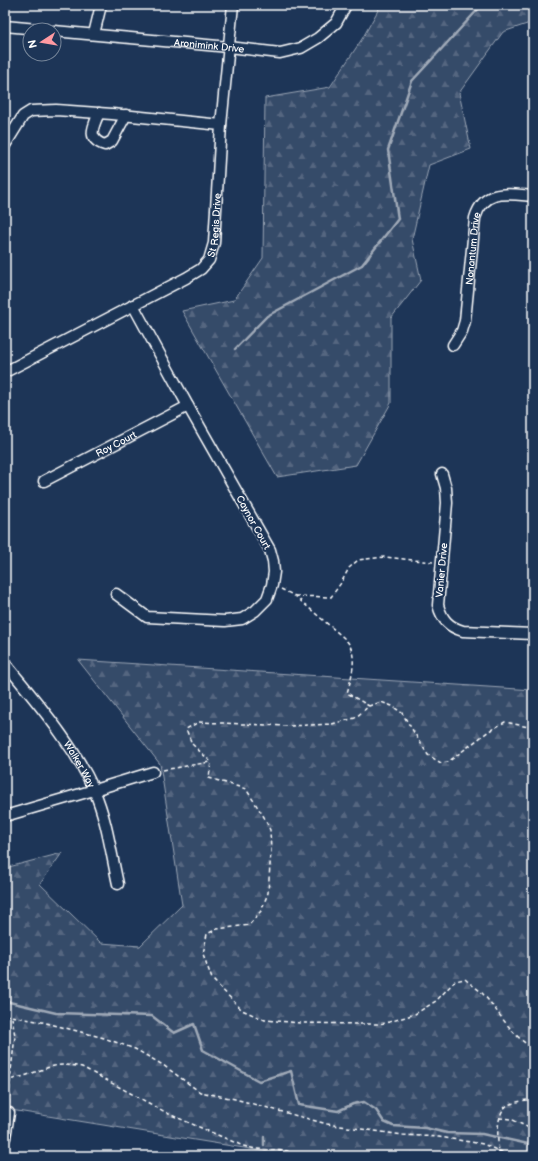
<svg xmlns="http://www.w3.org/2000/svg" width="538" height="1161" viewBox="0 0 538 1161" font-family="'Balsamiq Sans',sans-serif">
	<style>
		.forest { fill: url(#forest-firs); stroke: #9aa5b4 }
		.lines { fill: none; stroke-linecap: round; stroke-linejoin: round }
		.stream { stroke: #a0aab8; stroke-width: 2.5 }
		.minor-casing { stroke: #fff; stroke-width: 13 }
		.path { stroke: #fff; stroke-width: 1.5; stroke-dasharray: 4 3; stroke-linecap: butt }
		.minor { stroke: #1d3557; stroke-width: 10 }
		.labels { text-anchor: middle; stroke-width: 4; stroke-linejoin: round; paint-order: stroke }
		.street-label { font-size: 10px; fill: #fff; stroke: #1d3557 }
	</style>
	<defs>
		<pattern id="forest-firs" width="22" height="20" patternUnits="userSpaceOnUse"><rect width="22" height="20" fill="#364b69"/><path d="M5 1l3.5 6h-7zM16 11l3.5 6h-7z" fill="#546680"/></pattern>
	</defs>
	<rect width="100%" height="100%" fill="#1d3557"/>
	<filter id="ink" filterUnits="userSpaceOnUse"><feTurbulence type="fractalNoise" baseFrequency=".025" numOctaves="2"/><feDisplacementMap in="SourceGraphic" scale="8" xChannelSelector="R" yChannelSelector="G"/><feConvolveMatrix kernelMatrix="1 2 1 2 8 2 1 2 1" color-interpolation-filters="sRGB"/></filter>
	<g filter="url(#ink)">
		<!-- forest -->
		<g class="forest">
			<path d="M381,5H533V22L503,32L459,93L471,149L429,165L412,239L421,280L391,318V403L356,465L277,477L182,311L234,300L263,258L265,98L330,87L362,39Z"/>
			<path d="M78,660L533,690V1156H293L5,1109V868L62,853L40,884L101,943L140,946L182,905L160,764Z"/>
		</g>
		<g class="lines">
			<!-- stream -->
			<g class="stream">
				<path d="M235,349L267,316L362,265L398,219L388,150L412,81L482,5"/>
				<path d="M5,1001L56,1013L152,1016L174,1033L194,1024L203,1050L259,1081L291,1071L299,1105L338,1111L353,1104L364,1102L376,1110L384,1122L393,1126L425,1128L447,1133L482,1134L533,1145"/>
				<path d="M264,1145V1137"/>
			</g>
			<!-- minor casing -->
			<g class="minor-casing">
				<g id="minor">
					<path d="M5,26L48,30"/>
					<path id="s1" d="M54,31L229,47L280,53L301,48L318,38L336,23L346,5"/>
					<path d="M94,34L101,5"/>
					<path d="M99,113C93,127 86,139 105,145L112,141L126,115"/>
					<path d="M5,145L23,116L31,111L56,110L112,114L221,125"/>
					<path id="s2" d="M453,345L462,331L465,321L475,218C484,188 508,194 533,196"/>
					<path id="s3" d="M5,372L186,278L201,269L209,260L214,243L221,125L233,5"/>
					<path d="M442,474L446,488L447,503L438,605C442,620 449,627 463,631L533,634"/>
					<path id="s4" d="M44,481L188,406"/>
					<path d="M116,594L147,617L225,621L242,619L255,611L267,599L272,585L274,572L273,561L270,550L188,406L133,305"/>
					<path id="s5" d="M5,663C37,703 73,743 94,790C107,820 111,853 118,884"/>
					<path d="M5,816L94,790L153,772"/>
					<path d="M5,1138L9,1113"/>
				</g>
			</g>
			<!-- path -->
			<g class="path">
				<path d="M281,589L295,596L344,638C346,640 349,643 350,646C357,660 351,679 347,693L369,706"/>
				<path d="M295,596L331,597L341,583L349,568L358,560L384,557L433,562"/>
				<path d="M533,728L505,722L489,731L448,762L441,763L428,755L402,713L392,706L381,702L369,706L355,718L332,724L288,726L199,722L186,729L192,744L211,762L209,778L246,789L264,817L270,830L271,851L268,893L261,911L249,925L217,929L207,934L203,954L212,979L242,1010L265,1020L301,1023L358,1024H377L386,1023L415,1014L436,1001L455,981L465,979C470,984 477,988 482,993C499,1011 511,1036 533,1048"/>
				<path d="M163,770L210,762"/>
				<path d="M5,1015L42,1022L104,1038L135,1049L163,1065L200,1092L235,1099L327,1124L403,1135L439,1137L483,1144L499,1151L516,1156"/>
				<path d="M5,1080C22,1079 37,1070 54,1066C63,1064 72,1065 82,1067L169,1114L243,1146L256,1149L287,1151L299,1156"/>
				<path d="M9,1104L10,1079L15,1036L12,1018"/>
				<path d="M499,1118L511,1119L533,1130"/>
				<path d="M500,1156C497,1144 495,1112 508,1105C514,1102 526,1100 533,1099"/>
			</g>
			<!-- minor -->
			<use href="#minor" class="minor"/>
		</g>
	</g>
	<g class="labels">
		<!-- street labels -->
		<g class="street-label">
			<text dy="4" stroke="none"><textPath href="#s1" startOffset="156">Aronimink Drive</textPath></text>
			<text dy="4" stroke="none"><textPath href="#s3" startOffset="269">St Regis Drive</textPath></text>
			<text dy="4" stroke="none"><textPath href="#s2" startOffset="100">Nonantum Drive</textPath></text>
			<text dy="4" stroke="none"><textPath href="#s4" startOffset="81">Roy Court</textPath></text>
			<text transform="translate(254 522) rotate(61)" y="4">Caynor Court</text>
			<text transform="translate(441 570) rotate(-85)" y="4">Vanier Drive</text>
			<text dy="4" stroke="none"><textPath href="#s5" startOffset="126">Walker Way</textPath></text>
		</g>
	</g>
	<!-- margin -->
	<rect width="538" height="1161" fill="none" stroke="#1d3557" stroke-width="20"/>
	<rect x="10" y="10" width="518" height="1141" fill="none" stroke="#fff" stroke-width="1.5" filter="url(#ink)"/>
	<!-- north arrow -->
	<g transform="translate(42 42) rotate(258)"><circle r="19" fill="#1d3557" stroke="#77869a"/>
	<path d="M0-3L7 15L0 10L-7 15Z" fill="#ff9aa2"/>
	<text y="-6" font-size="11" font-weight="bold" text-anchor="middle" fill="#ffffff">N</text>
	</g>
</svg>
